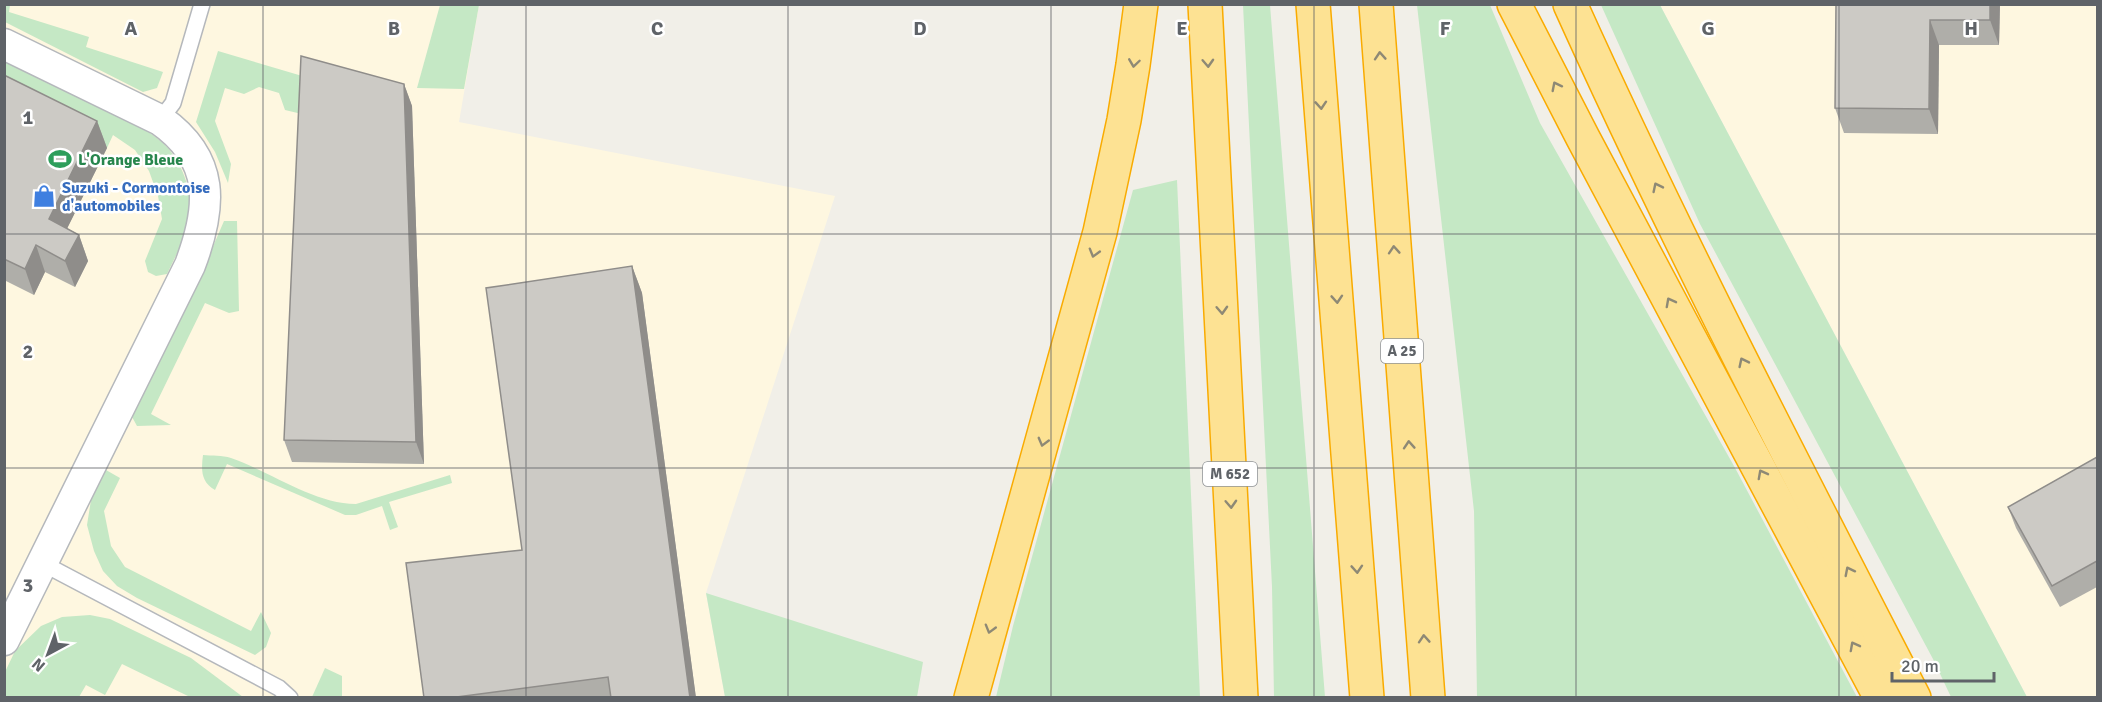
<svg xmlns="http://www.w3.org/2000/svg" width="2102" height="702" viewBox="0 0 2102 702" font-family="Signika,sans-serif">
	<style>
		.commercial { fill: #fef7e0 }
		.green { fill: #c5e8c5 }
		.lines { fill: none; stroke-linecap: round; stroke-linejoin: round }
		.lane-casing { stroke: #b5b8bc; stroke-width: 18 }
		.street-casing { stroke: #b5b8bc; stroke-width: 33 }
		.highway-casing { stroke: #f9ab00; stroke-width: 36 }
		.lane { stroke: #fff; stroke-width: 15 }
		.street { stroke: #fff; stroke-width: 30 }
		.highway { stroke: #fde293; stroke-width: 33 }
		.wall { fill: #afaea9 }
		.shaded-wall { fill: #8f8d8a }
		.building { fill: #cccac5; stroke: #8f8d8a; stroke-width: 1.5 }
		.oneway { stroke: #8e8975 }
		.grid { fill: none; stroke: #5f6368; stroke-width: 1.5; stroke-opacity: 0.55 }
		.labels { text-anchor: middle; stroke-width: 5; stroke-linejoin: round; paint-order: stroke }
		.shield { fill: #fff; stroke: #8f9295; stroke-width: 1.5 }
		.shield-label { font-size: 15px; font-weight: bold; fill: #5f6368 }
		.leisure-label { font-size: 16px; font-weight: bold; fill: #27864d; stroke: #fff; text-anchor: start }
		.shop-label { font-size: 16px; font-weight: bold; fill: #366cbe; stroke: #fff; text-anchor: start }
		.grid-label { font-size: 20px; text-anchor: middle; font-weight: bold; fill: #5f6368; stroke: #fff; stroke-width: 5; stroke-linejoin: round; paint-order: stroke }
	</style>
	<rect width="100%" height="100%" fill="#f1efe8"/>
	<!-- commercial -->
	<g class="commercial">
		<path d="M4,5H479L459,122L835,196L706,593L725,697H5Z"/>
		<path d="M1660,5H2097V697H2027Z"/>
	</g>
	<!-- green -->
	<g class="green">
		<path d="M4,5H10L9,12L89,37L86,47L163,72L157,88L143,92L5,22Z"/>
		<path d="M440,5H479L464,89L417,88Z"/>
		<path d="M1243,5H1270L1325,697H1274L1272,587Z"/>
		<path d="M1417,5H1490L1540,123L1734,466L1857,697H1477L1474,511Z"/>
		<path d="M1601,5H1660L2027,697H1951L1933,659L1700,224Z"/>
		<path d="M218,51L309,78L306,115L285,110L279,93L259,87L244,94L225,88L215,121L231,164L228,183L215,152L196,122Z"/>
		<path d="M4,60L146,130C152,135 159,139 164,144C183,162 195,197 189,222C184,241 175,257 167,274L156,276L148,272L145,261L162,219L158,196L149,171L135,150L113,135L107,148L5,97Z"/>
		<path d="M1177,180L1200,697H996L1013,626L1133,190Z"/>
		<path d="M224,221H237L239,311L229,313L205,303L151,414L171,425L137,426L131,415L202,272Z"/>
		<path d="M203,455C212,456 222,455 231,458C271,472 314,504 356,504L450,475L452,483L389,502L398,527L390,530L382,506L356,515H345L227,464L215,490C201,482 201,470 203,455Z"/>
		<path d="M106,470L120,478L104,511L111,546L125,567L251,631L261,612L271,633L266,647L255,655L137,598L117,586L103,571L94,551L87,525L91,500Z"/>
		<path d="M706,593L923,662L917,697H725Z"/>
		<path d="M90,615L110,619L191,658L243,697H190L122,664L105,695L86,685L79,697H5V672L15,651L41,626L62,617Z"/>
		<path d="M325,668L342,676V697H312Z"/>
	</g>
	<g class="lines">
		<!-- lane casing -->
		<g class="lane-casing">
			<g id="lane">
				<path d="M160,120L173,103L202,4"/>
				<path d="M42,563L279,688L290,698"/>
			</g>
		</g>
		<!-- street casing -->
		<g class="street-casing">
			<path id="street" d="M4,44L160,120C216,159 212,207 190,265L4,640"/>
		</g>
		<!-- highway casing -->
		<g class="highway-casing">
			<g id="highway">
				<path d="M1205,4L1241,698"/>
				<path d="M1313,4L1367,698"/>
				<path d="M1376,4L1428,698"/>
				<path d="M1514,4L1583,138L1881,698"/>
				<path d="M1570,4C1676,239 1796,469 1914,698"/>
				<path d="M971,698L1100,232L1124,120L1133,65L1141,4"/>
			</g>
		</g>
		<!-- lane -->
		<use href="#lane" class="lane"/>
		<!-- street -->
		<use href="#street" class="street"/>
		<!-- highway -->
		<use href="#highway" class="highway"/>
	</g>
	<!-- wall -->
	<g class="wall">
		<path d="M1836,4H2000L1999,45H1939L1938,134L1844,133L1835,108Z"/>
		<path d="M4,75L97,121L107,148L67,228L79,235L88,261L75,287L45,272L34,295L4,280Z"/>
		<path d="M404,84L412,106L424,464L292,462L284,440Z"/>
		<path d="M632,266L642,293L696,698H424L522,550Z"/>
		<path d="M2097,457V587L2060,607L2016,528L2008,507Z"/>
	</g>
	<!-- shaded-wall -->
	<g class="shaded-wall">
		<path d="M1990,4H2000L1999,45L1990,20Z"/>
		<path d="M1930,20L1939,45L1938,134L1929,109Z"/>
		<path d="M404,84L412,106L424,464L416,442Z"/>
		<path d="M97,121L107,148L59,245L49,219Z"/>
		<path d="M79,235L88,261L75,287L65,261Z"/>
		<path d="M36,245L45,272L34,295L25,269Z"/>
		<path d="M632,266L642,293L696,698H690Z"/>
	</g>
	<!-- building -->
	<g class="building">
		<path d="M1836,4H1990V20H1930L1929,109L1835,108Z"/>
		<path d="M301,56L404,84L416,442L284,440Z"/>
		<path d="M4,75L97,121L49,219L79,235L65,261L36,245L25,269L4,259Z"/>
		<path d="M632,266L690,698H611L608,677L449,698H424L406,563L522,550L486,288Z"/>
		<path d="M2097,457V561L2052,586L2008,507Z"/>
	</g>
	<!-- one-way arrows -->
	<defs><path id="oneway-chevron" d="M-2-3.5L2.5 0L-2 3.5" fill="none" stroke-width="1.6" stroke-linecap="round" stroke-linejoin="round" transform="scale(1.5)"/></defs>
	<g class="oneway">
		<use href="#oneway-chevron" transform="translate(1380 56) rotate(-94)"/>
		<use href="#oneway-chevron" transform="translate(1134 63) rotate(98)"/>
		<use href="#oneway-chevron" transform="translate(1208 63) rotate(87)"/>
		<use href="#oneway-chevron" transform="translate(1556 86) rotate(-117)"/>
		<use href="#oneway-chevron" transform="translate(1321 105) rotate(86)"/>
		<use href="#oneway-chevron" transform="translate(1657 187) rotate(-116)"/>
		<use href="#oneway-chevron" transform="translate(1394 250) rotate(-94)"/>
		<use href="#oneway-chevron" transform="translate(1094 253) rotate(106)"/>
		<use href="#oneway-chevron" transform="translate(1337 299) rotate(86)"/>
		<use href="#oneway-chevron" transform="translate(1670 302) rotate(-118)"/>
		<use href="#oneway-chevron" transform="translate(1222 310) rotate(87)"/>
		<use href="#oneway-chevron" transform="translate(1743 362) rotate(-116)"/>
		<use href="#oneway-chevron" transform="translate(1043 442) rotate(105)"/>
		<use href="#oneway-chevron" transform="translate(1409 445) rotate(-94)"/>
		<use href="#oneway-chevron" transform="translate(1762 474) rotate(-118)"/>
		<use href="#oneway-chevron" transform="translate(1231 504) rotate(87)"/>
		<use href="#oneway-chevron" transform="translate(1357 569) rotate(86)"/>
		<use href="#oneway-chevron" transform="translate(1849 571) rotate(-117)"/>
		<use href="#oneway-chevron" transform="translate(990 629) rotate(106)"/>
		<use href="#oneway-chevron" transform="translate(1424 639) rotate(-94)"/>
		<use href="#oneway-chevron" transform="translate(1854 646) rotate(-118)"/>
	</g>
	<!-- grid -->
	<path class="grid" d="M263,4V698M526,4V698M788,4V698M1051,4V698M1314,4V698M1576,4V698M1839,4V698M4,234H2098M4,468H2098"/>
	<!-- icons -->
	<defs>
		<g id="stadium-bare" transform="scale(1.8)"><path d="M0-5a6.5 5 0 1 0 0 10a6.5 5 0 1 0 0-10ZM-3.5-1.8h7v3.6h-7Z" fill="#2e9e5b" stroke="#fff" stroke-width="2.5" paint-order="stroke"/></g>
		<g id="shop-bare" transform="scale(1.8)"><path d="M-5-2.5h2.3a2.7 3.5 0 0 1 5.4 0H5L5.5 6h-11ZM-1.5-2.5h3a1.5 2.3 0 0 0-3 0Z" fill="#3f7fe0" stroke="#fff" stroke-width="2.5" paint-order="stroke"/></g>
	</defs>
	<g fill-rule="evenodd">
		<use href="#stadium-bare" x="60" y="159"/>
		<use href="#shop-bare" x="44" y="196"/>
	</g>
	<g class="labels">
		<!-- shield labels -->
		<g class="shield">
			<rect x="1381" y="339" width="42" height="24" rx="4.5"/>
			<rect x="1203" y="462" width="54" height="24" rx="4.5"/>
		</g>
		<g class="shield-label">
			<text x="1402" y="356">A 25</text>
			<text x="1230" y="479">M 652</text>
		</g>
		<!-- leisure labels -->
		<g class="leisure-label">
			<text x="78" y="165">L'Orange Bleue</text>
		</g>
		<!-- shop labels -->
		<g class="shop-label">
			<text x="62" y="193">Suzuki - Cormontoise<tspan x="62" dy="18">d'automobiles</tspan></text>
		</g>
	</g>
	<g class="grid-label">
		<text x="131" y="35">A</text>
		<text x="394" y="35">B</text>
		<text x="657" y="35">C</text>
		<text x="920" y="35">D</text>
		<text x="1182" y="35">E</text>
		<text x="1445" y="35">F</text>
		<text x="1708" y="35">G</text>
		<text x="1971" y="35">H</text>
		<text x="28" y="124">1</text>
		<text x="28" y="358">2</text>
		<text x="28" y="592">3</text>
	</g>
	<!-- border -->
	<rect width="2102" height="702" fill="none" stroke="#5f6368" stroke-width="12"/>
	<!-- north arrow -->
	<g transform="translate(48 654) rotate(221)" stroke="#ffffff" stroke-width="4.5" paint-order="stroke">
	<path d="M0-4.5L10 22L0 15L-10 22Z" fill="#5f6368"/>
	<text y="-9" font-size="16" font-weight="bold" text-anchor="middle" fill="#5f6368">N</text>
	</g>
	<!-- scale -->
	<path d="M1892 672v9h102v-9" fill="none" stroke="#5f6368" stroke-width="3"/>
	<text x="1901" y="672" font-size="18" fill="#5f6368" stroke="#ffffff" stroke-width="4.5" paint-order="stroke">20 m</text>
</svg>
